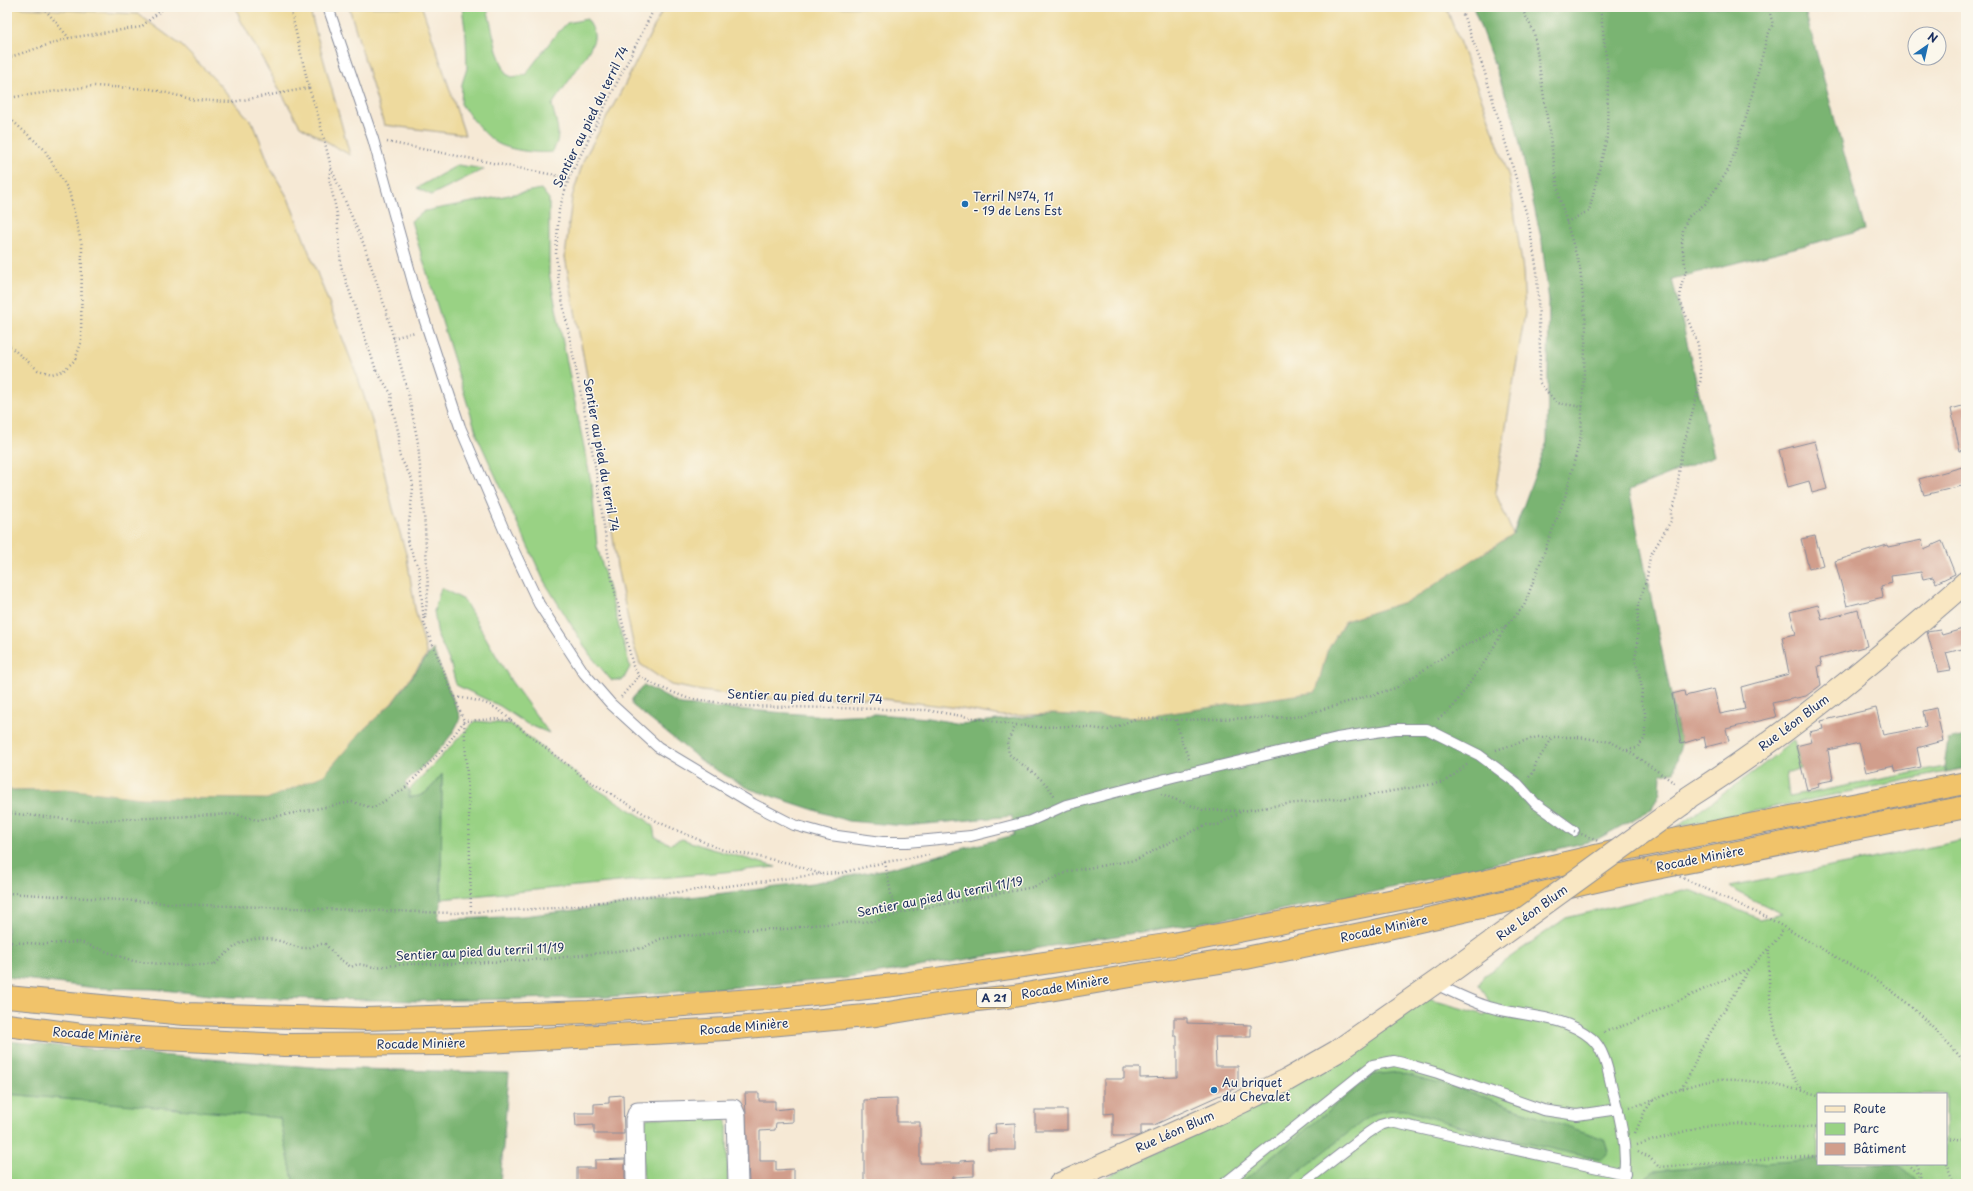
<svg xmlns="http://www.w3.org/2000/svg" width="1973" height="1191" viewBox="0 0 1973 1191" font-family="'Playpen Sans',sans-serif">
	<style>
		.green { fill: #99d284; stroke: #5a8071; fill-rule: evenodd }
		.forest { fill: #7ab472; stroke: #4a7268 }
		.sand { fill: #eeda9e; stroke: #84847e }
		.building { fill: #d19e8c }
		.lines { fill: none; stroke-linecap: round; stroke-linejoin: round }
		.lane-casing { stroke: #888c9a; stroke-width: 12 }
		.street-casing { stroke: #888c9a; stroke-width: 21 }
		.secondary-casing { stroke: #888c9a; stroke-width: 24 }
		.highway-casing { stroke: #888c9a; stroke-width: 24 }
		.path { stroke: #888c9a; stroke-width: 2.5; stroke-dasharray: 1 3; stroke-linecap: butt }
		.lane { stroke: #fff; stroke-width: 10 }
		.street { stroke: #fff; stroke-width: 19 }
		.secondary { stroke: #f9e7c3; stroke-width: 22 }
		.highway { stroke: #f1c36a; stroke-width: 22 }
		.secondary-bridge-casing { stroke: #888c9a; stroke-width: 24; stroke-linecap: butt }
		.path-bridge { stroke: #888c9a; stroke-width: 2.5; stroke-dasharray: 1 3; stroke-linecap: butt }
		.secondary-bridge { stroke: #f9e7c3; stroke-width: 22 }
		.poi-dot { fill: #1f6fb2; stroke: #fbf7ec; stroke-width: 1.5 }
		.labels { text-anchor: middle; stroke-width: 3; stroke-linejoin: round; paint-order: stroke }
		.shield { fill: #fbf7ec; stroke: #5e6b89; stroke-width: 1 }
		.shield-label { font-size: 11px; font-weight: bold; fill: #1b2f5e }
		.street-label { font-size: 12px; fill: #1b2f5e; stroke: #fbf7ec }
		.poi-label { font-size: 12px; fill: #1b2f5e; stroke: #fbf7ec; text-anchor: start }
	</style>
	<rect width="100%" height="100%" fill="#fbf7ec"/>
	<filter id="ink" filterUnits="userSpaceOnUse"><feTurbulence type="fractalNoise" baseFrequency=".025" numOctaves="2"/><feDisplacementMap in="SourceGraphic" scale="8" xChannelSelector="R" yChannelSelector="G"/><feConvolveMatrix kernelMatrix="1 2 1 2 8 2 1 2 1" color-interpolation-filters="sRGB"/></filter>
	<filter id="wash" filterUnits="userSpaceOnUse"><feTurbulence type="fractalNoise" baseFrequency=".012" numOctaves="4" result="noise"/><feDisplacementMap in="SourceGraphic" scale="16" xChannelSelector="R" yChannelSelector="G"/><feGaussianBlur stdDeviation="0.9" result="paint"/><feColorMatrix in="noise" values="0 0 0 0 0 0 0 0 0 0 0 0 0 0 0 0 0 1.4 0 .05"/><feComposite in="paint" operator="in"/></filter>
	<g filter="url(#wash)">
		<rect width="100%" height="100%" fill="#f6e9d5"/>
		<!-- green -->
		<g class="green">
			<path d="M462,7H487L497,51L506,74L512,77L525,75L554,37L567,23L587,19C591,25 595,31 594,39C592,51 560,92 552,105C556,123 563,136 552,152C538,154 505,150 494,141C481,131 471,117 461,104L462,84L467,68L466,36Z"/>
			<path d="M458,165L484,169L431,195L417,188Z"/>
			<path d="M541,189L549,199V273L592,487L597,546L630,667L623,680H611L590,655L544,581L478,438L411,221L425,211Z"/>
			<path d="M441,588L464,600L511,681L549,733L527,724L500,706L456,685L451,665L438,636L434,611Z"/>
			<path d="M475,721L511,724L592,786L645,819L653,826L655,837L670,844L682,839L708,848L776,867L441,899L442,775C431,786 427,798 409,797V790Z"/>
			<path d="M1794,740L1801,768L1786,773L1789,797L1944,767L1946,772L1677,827L1755,771Z"/>
			<path d="M1966,840V1184H1092L1246,1109L1425,998L1485,1015C1492,1003 1488,996 1479,985L1484,975L1492,970L1566,918L1683,890L1693,891L1760,919L1782,914L1737,892L1730,887ZM1818,1094H1946V1164H1818Z"/>
			<path d="M7,1094L280,1117L294,1184H7Z"/>
			<path d="M720,1116L727,1120L728,1184H643L642,1123L648,1118Z"/>
		</g>
		<!-- forest -->
		<g class="forest">
			<path d="M1473,7H1804L1865,230L1672,279L1714,456L1629,490L1681,744L1674,772L1661,774L1660,792L1652,809L1596,840L1369,893L1275,911L841,979L607,997L418,1001L230,997L153,989L96,988L7,977V790L66,789L362,731L392,703L433,649L460,717C454,740 422,766 405,783L409,790V797C426,798 432,786 442,774L441,899L438,920L523,916L812,883L891,868L1014,835L1012,816L906,826L848,821L750,789L707,765L632,705V699L644,685L681,705L826,716L875,714L928,718L961,724L1052,714L1137,718L1316,692L1327,651L1345,621L1411,600L1513,534L1547,442L1549,302L1542,242L1514,118Z"/>
			<path d="M1966,736V768L1946,772L1944,767L1948,740Z"/>
			<path d="M7,1041L158,1055L324,1068L509,1073L500,1184H294L280,1118L7,1094Z"/>
			<path d="M1398,1072L1455,1087L1604,1139L1608,1151L1601,1160L1486,1134L1405,1110H1388L1372,1114L1284,1184H1240L1372,1075Z"/>
			<path d="M1818,1159V1164H1895C1905,1168 1912,1175 1918,1184H1641L1640,1181L1653,1171Z"/>
		</g>
		<!-- sand -->
		<g class="sand">
			<path d="M7,7L138,14L182,46L217,82L254,125L271,169L288,198L358,378L372,421L393,509L407,557L415,609L427,655L392,703L362,731L324,775L267,799L142,798L66,789L7,790Z"/>
			<path d="M236,7H309L350,155L300,126L240,19Z"/>
			<path d="M349,7H422L465,135L384,125Z"/>
			<path d="M664,7H1446L1487,113L1509,177L1523,270L1525,313L1495,492L1513,534L1411,600L1345,621L1327,651L1316,692L1137,718L1052,714L1002,716L951,707L875,698L766,699L702,691L671,685L640,664L633,643L617,567L603,463L565,257L572,197L584,159L625,84Z"/>
		</g>
		<g id="blocks">
			<!-- building -->
			<g class="building">
				<path d="M1966,405V450L1960,451L1951,409Z"/>
				<path d="M1815,441L1827,489L1812,493L1809,481L1788,487L1779,450Z"/>
				<path d="M1966,466V485L1924,495L1919,479Z"/>
				<path d="M1815,536L1823,565L1809,569L1801,539Z"/>
				<path d="M1922,540L1924,549L1942,541L1955,574L1936,583L1933,577L1923,579L1921,572L1891,576L1892,583L1881,586L1883,597L1847,606L1835,561L1887,545L1888,547Z"/>
				<path d="M1818,605L1822,620L1858,610L1867,646L1820,659L1822,665L1818,666L1821,685L1806,696L1772,703L1776,717L1726,729L1729,741L1706,747L1704,737L1681,744L1672,694L1684,691L1685,696L1714,689L1720,714L1745,709L1741,687L1789,674L1782,637L1796,634L1790,612Z"/>
				<path d="M1966,628V648L1946,653L1951,670L1938,672L1927,632L1940,630L1942,635Z"/>
				<path d="M1876,708L1883,735L1926,727L1923,711L1936,708L1943,741L1917,748L1921,767L1896,772L1894,766L1866,772L1859,743L1828,750L1833,780L1818,783L1819,787L1807,790L1796,746L1812,742L1809,732L1823,729L1821,721Z"/>
				<path d="M1174,1018H1187V1023L1251,1025V1037H1215L1216,1066H1238V1087L1154,1125H1141V1134L1138,1136H1113V1113L1104,1114V1079H1124V1068H1140V1078L1177,1077V1036H1174Z"/>
				<path d="M745,1093H759V1101H775V1110L793,1108V1122L776,1123L775,1130L760,1131V1161H776V1170L794,1169V1184H749Z"/>
				<path d="M623,1095L624,1134H594V1125L576,1126L575,1113H594V1104L609,1103V1096Z"/>
				<path d="M897,1099V1122H920V1163H960V1161L974,1160V1176L953,1177V1184H864V1100Z"/>
				<rect x="1035" y="1110" width="32" height="20"/>
				<path d="M1015,1123V1150H988V1134L996,1133L995,1124Z"/>
				<path d="M625,1159V1184L577,1182V1168H595V1160Z"/>
			</g>
		</g>
	</g>
	<g filter="url(#ink)">
		<use href="#blocks" fill-opacity="0" stroke="#888c9a" stroke-width="1"/>
		<g class="lines">
			<!-- lane casing -->
			<g class="lane-casing">
				<g id="lane">
					<path d="M328,7L373,139L417,297L460,427L504,530L539,604L584,673L611,704L658,747L753,804L794,825L830,835L882,842H907L971,836L1030,821L1066,805L1173,777L1337,738L1395,729H1427L1479,755L1518,784L1535,803L1574,831"/>
					<path d="M1433,983C1451,991 1470,1001 1489,1007C1522,1017 1563,1014 1591,1038C1606,1050 1609,1078 1614,1096C1622,1123 1628,1157 1623,1184"/>
					<path d="M1224,1184L1373,1065L1394,1061L1403,1063L1438,1073L1543,1110L1577,1115L1618,1109"/>
					<path d="M1302,1184L1368,1133L1380,1125L1391,1122L1625,1174"/>
				</g>
			</g>
			<!-- street casing -->
			<g class="street-casing">
				<path id="street" d="M636,1184L635,1120L638,1112L733,1109L736,1116L738,1184"/>
			</g>
			<!-- secondary casing -->
			<g class="secondary-casing">
				<g id="secondary">
					<path d="M1682,804L1689,797C1788,734 1878,659 1966,582"/>
					<path d="M1060,1184L1221,1112L1287,1080L1336,1052L1446,975"/>
				</g>
			</g>
			<!-- highway casing -->
			<g class="highway-casing">
				<g id="highway">
					<path d="M7,997L185,1014L366,1019L589,1012L778,998L902,984L1173,944L1470,885L1626,849L1966,783"/>
					<path d="M7,1025L82,1035L285,1045L449,1044L726,1029L876,1015L949,1003L1014,996L1137,975L1246,958L1375,931L1631,873L1966,807"/>
				</g>
			</g>
			<!-- path -->
			<g class="path">
				<path d="M43,7L69,38"/>
				<path d="M655,7L569,178L559,210L556,254L559,284L595,465L612,580L633,666L639,676L657,686L687,698L743,706L926,710L1016,725L1040,727L1074,726L1108,730L1137,718L1176,720L1296,717L1396,688L1448,654L1506,626"/>
				<path d="M1460,7L1484,70L1528,219L1537,271L1540,348L1539,382L1557,403L1583,407"/>
				<path d="M7,58L69,38L141,27L165,7"/>
				<path d="M309,88L318,115L331,167L329,178L337,214L341,266L376,370L392,395L391,402L399,435V455L412,479L413,488L407,540L419,569L424,623L464,721L469,813L471,912"/>
				<path d="M7,98L93,86L151,89L195,100L232,102L309,88L290,7"/>
				<path d="M7,116L44,149L69,191L82,246L81,343L75,360L63,371L52,374L38,370L7,344"/>
				<path d="M387,142L569,178"/>
				<path d="M331,168L364,245L386,310L409,397L418,443L425,527L428,590L425,618"/>
				<path d="M1566,222L1589,211L1607,137L1608,72L1600,7"/>
				<path d="M393,338L415,332"/>
				<path d="M455,697C478,700 495,703 511,721"/>
				<path d="M621,697L639,676"/>
				<path d="M1438,719L1453,707L1488,657L1506,626L1524,606L1565,497L1581,435L1586,327L1580,268L1559,196L1534,32L1521,7"/>
				<path d="M1176,720L1182,742L1190,761"/>
				<path d="M1016,725L1007,742L1009,754C1025,768 1045,778 1055,797"/>
				<path d="M1496,750L1537,737H1578L1611,742L1631,753L1676,784"/>
				<path d="M1627,750L1637,748L1645,738V711L1641,703L1642,688L1635,658L1637,648L1638,606L1647,578L1650,556L1671,521V512L1676,499L1681,456L1701,379L1698,344L1680,301L1681,286L1686,271L1682,244L1683,230L1688,217L1705,204L1729,169L1747,114L1767,37L1773,24L1768,7"/>
				<path d="M1529,777L1533,773L1536,763L1553,737"/>
				<path d="M1161,794L1203,810L1242,811L1287,804L1358,797L1445,782L1469,763"/>
				<path d="M7,813L85,821L235,814L257,820L352,802L373,808L404,789L446,746L464,721L496,719L511,721L586,779L658,822L720,849L789,863L821,874L841,873L885,862L929,855"/>
				<path d="M885,862L895,915"/>
				<path d="M7,893L200,905L452,913L555,908L821,874"/>
				<path d="M1766,917L1882,983L1907,1003L1926,1021L1951,1046L1966,1064"/>
				<path d="M7,942L45,944L80,942L133,961L170,965H214C237,943 246,934 280,941C288,943 296,948 304,948C310,949 316,943 325,944L338,958L351,967L358,964L374,967L409,964H449L547,959L643,948L660,939L686,935L700,936L727,930L787,929L812,925L876,921L908,911L1033,887L1070,871L1136,860L1172,841L1207,825H1218L1242,811"/>
				<path d="M1769,950C1768,982 1770,1019 1781,1050C1786,1064 1794,1077 1802,1090"/>
				<path d="M1604,1032L1631,1023L1748,969"/>
				<path d="M1681,1089L1691,1072L1700,1050L1749,969L1780,936L1783,928"/>
				<path d="M1630,1107C1659,1101 1688,1082 1718,1080C1749,1078 1788,1087 1818,1095"/>
				<path d="M1635,1133L1645,1111L1653,1100"/>
				<path d="M1946,1138L1966,1140"/>
				<path d="M1637,1145L1703,1126L1738,1124L1818,1128"/>
				<path d="M1638,1151L1649,1157L1659,1167L1818,1156"/>
				<path d="M1907,1164L1916,1172L1924,1184"/>
				<path d="M1916,1164L1922,1180"/>
				<path d="M1945,1164L1953,1184"/>
			</g>
			<!-- lane -->
			<use href="#lane" class="lane"/>
			<!-- street -->
			<use href="#street" class="street"/>
			<!-- secondary -->
			<use href="#secondary" class="secondary"/>
			<!-- highway -->
			<use href="#highway" class="highway"/>
			<!-- secondary-bridge casing -->
			<g class="secondary-bridge-casing">
				<path id="secondary-bridge" d="M1446,975L1682,804"/>
			</g>
			<!-- path-bridge -->
			<g class="path-bridge">
				<path d="M1574,831L1598,841"/>
				<path d="M1640,858L1766,917"/>
			</g>
			<!-- secondary-bridge -->
			<use href="#secondary-bridge" class="secondary-bridge"/>
		</g>
	</g>
	<!-- markers -->
	<g class="poi-dot">
		<circle cx="965" cy="204" r="4"/>
		<circle cx="1214" cy="1090" r="4"/>
	</g>
	<g class="labels">
		<!-- shield labels -->
		<rect class="shield" x="977" y="989" width="34" height="18" rx="3"/>
		<g class="shield-label">
			<text x="994" y="1002">A 21</text>
		</g>
		<!-- street labels -->
		<g class="street-label">
			<text transform="translate(591 117) rotate(-64)" y="4">Sentier au pied du terril 74</text>
			<text transform="translate(601 455) rotate(80)" y="4">Sentier au pied du terril 74</text>
			<text transform="translate(805 697) rotate(2)" y="4">Sentier au pied du terril 74</text>
			<text transform="translate(1794 723) rotate(-37)" y="4">Rue Léon Blum</text>
			<text transform="translate(1700 859) rotate(-11)" y="4">Rocade Minière</text>
			<text transform="translate(940 897) rotate(-11)" y="4">Sentier au pied du terril 11/19</text>
			<text transform="translate(1532 913) rotate(-36)" y="4">Rue Léon Blum</text>
			<text transform="translate(1384 929) rotate(-12)" y="4">Rocade Minière</text>
			<text transform="translate(480 952) rotate(-3)" y="4">Sentier au pied du terril 11/19</text>
			<text transform="translate(1065 987) rotate(-10)" y="4">Rocade Minière</text>
			<text transform="translate(744 1027) rotate(-5)" y="4">Rocade Minière</text>
			<text transform="translate(97 1035) rotate(4)" y="4">Rocade Minière</text>
			<text transform="translate(421 1044) rotate(-1)" y="4">Rocade Minière</text>
			<text transform="translate(1175 1132) rotate(-24)" y="4">Rue Léon Blum</text>
		</g>
		<!-- poi labels -->
		<g class="poi-label">
			<text x="973" y="201">Terril №74, 11<tspan x="973" dy="14">- 19 de Lens Est</tspan></text>
			<text x="1222" y="1087">Au briquet<tspan x="1222" dy="14">du Chevalet</tspan></text>
		</g>
	</g>
	<!-- margin -->
	<rect width="1973" height="1191" fill="none" stroke="#fbf7ec" stroke-width="24"/>
	<!-- legend -->
	<rect x="1817" y="1093" width="130" height="72" fill="#fbf7ec" stroke="#a1a7b3"/>
	<rect x="1825" y="1106" width="20" height="6" fill="#f9e7c3" stroke="#a1a7b3"/>
	<text x="1853" y="1113" font-size="12" fill="#1b2f5e">Route</text>
	<rect x="1825" y="1123" width="20" height="12" fill="#99d284" stroke="#a1a7b3"/>
	<text x="1853" y="1133" font-size="12" fill="#1b2f5e">Parc</text>
	<rect x="1825" y="1143" width="20" height="12" fill="#d19e8c" stroke="#a1a7b3"/>
	<text x="1853" y="1153" font-size="12" fill="#1b2f5e">Bâtiment</text>
	<!-- north arrow -->
	<g transform="translate(1927 46) rotate(34)"><circle r="19" fill="#fbf7ec" stroke="#a1a7b3"/>
	<path d="M0-3L7 15L0 10L-7 15Z" fill="#1f6fb2"/>
	<text y="-6" font-size="11" font-weight="bold" text-anchor="middle" fill="#1b2f5e">N</text>
	</g>
</svg>
